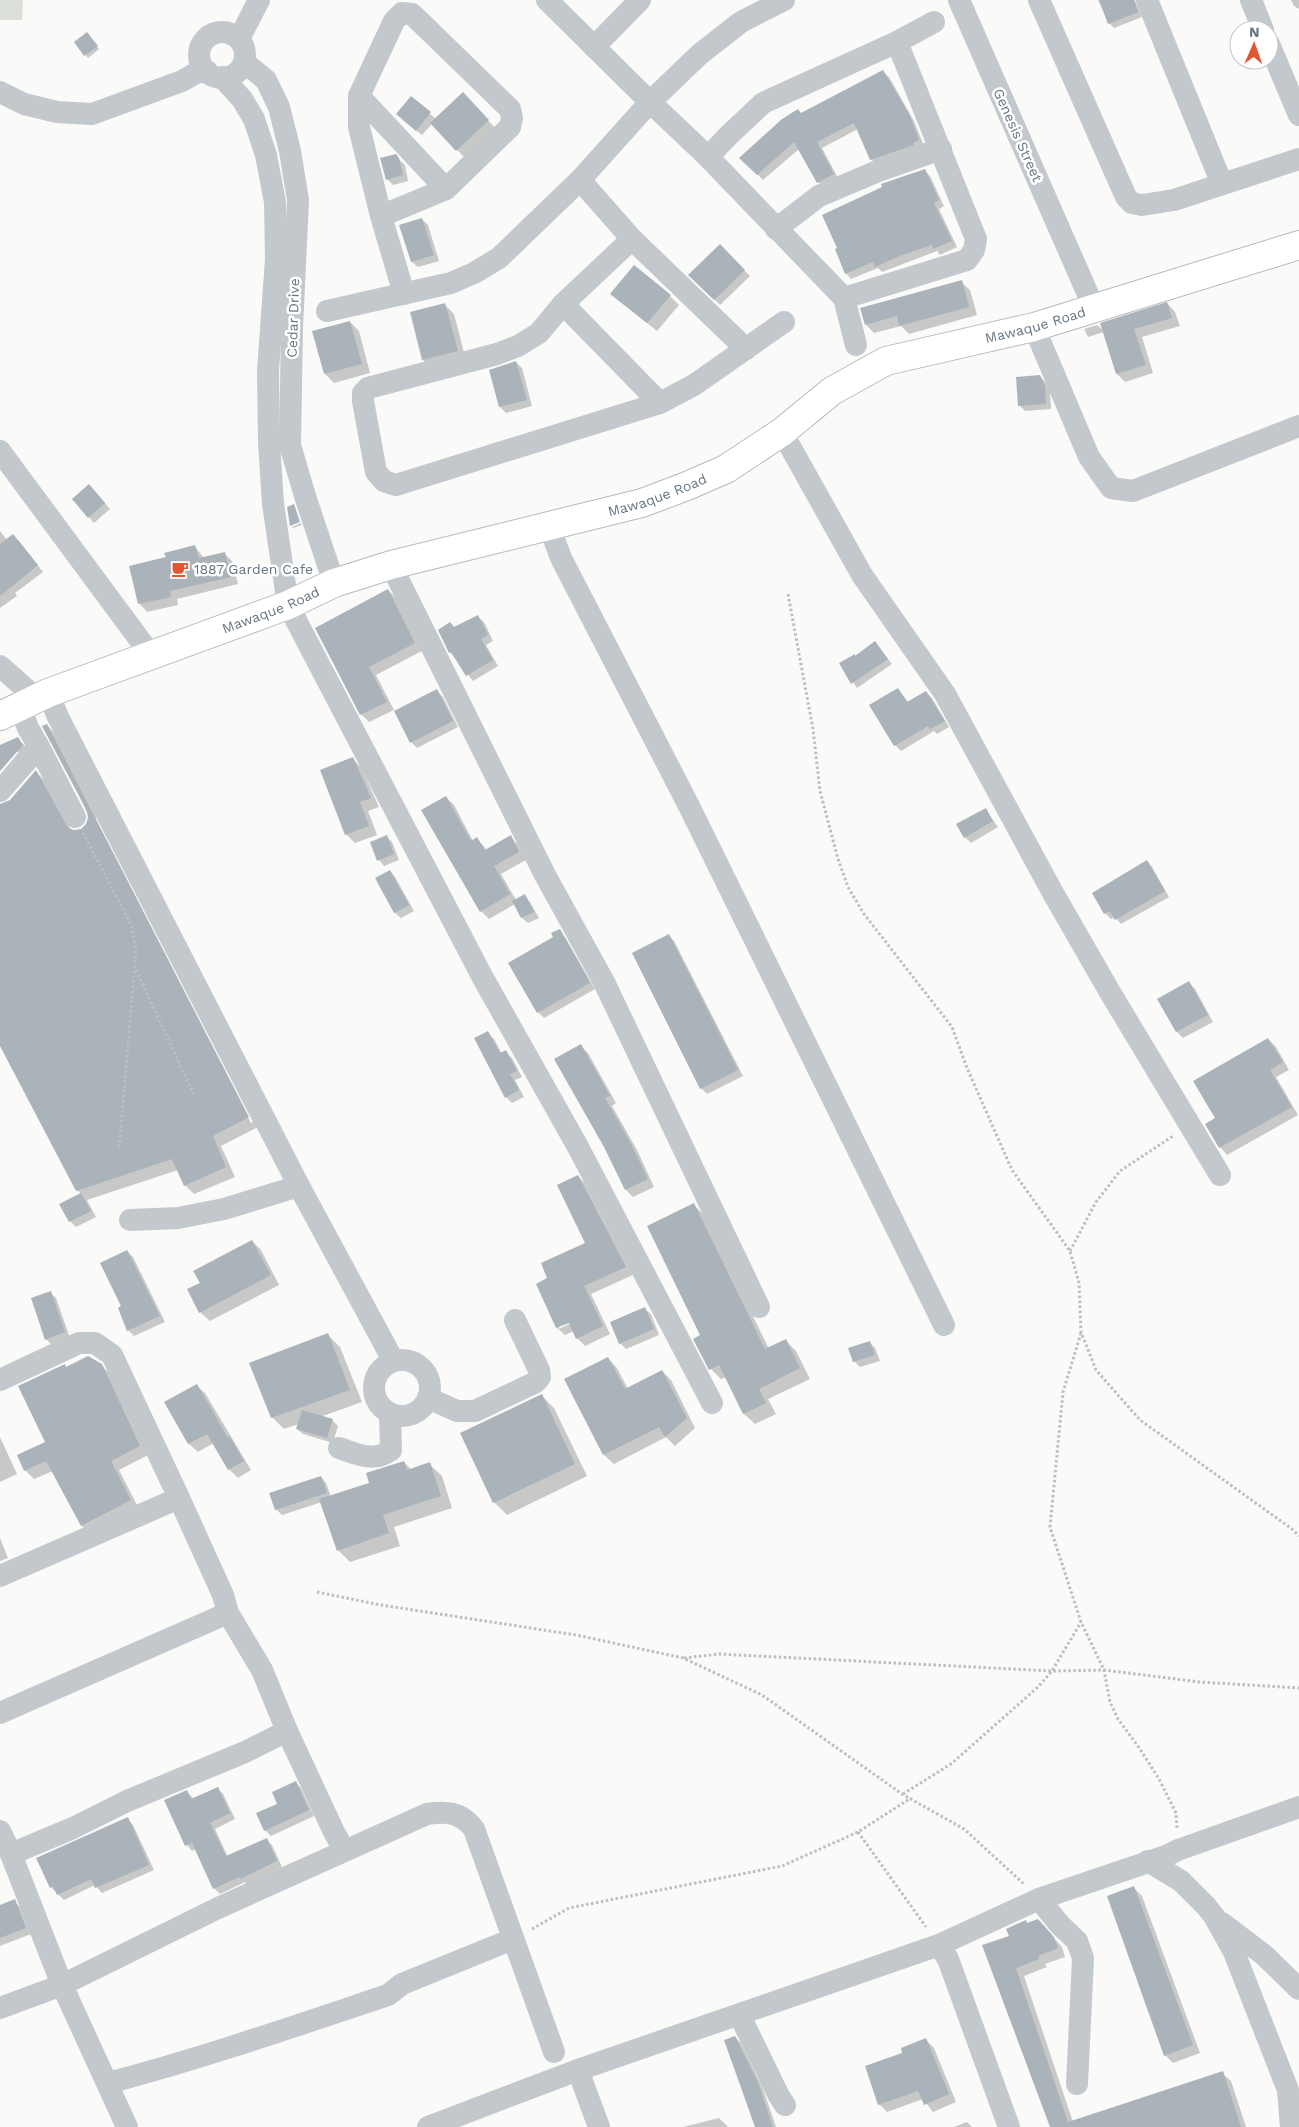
<svg xmlns="http://www.w3.org/2000/svg" width="1299" height="2127" viewBox="0 0 1299 2127" font-family="'Work Sans',sans-serif">
	<style>
		.green { fill: #dadfd7 }
		.shadow { fill: #0003; fill-rule: evenodd }
		.building { fill: #aab3b9 }
		.lines { fill: none; stroke-linecap: round; stroke-linejoin: round }
		.major-casing { stroke: #b5babe; stroke-width: 30 }
		.path { stroke: #bbbfc2; stroke-width: 3; stroke-dasharray: 2.5 2.5; stroke-linecap: butt }
		.minor { stroke: #c3c8cc; stroke-width: 22 }
		.major { stroke: #fff; stroke-width: 28 }
		.labels { text-anchor: middle; stroke-width: 5; stroke-linejoin: round; paint-order: stroke }
		.street-label { font-size: 14px; fill: #657683; stroke: #fff }
		.poi-label { font-size: 14px; fill: #657683; stroke: #fff; text-anchor: start }
	</style>
	<rect width="100%" height="100%" fill="#fafaf8"/>
	<!-- green -->
	<path class="green" d="M0,0H23L22,20H0Z"/>
	<!-- shadow -->
	<g class="shadow">
		<path d="M1098,0H1135L1142,17L1114,28L1109,23Z"/>
		<path d="M1291,0H1299V9L1294,6Z"/>
		<path d="M90,37L99,49L88,58L76,43Z"/>
		<path d="M883,72L889,77L914,121L924,146L877,165L871,159L858,129L822,148L839,180L824,187L818,182L799,149L763,180L741,158L802,114Z"/>
		<path d="M411,98L436,119L472,103L497,130L466,159L432,124L422,135L403,120Z"/>
		<path d="M395,156L405,165L408,181L393,185L387,179Z"/>
		<path d="M924,170L930,176L944,206L939,209L957,247L940,255L937,251L882,272L878,268L851,279L846,273Z"/>
		<path d="M422,219L428,225L439,261L418,267L412,262L401,226Z"/>
		<path d="M720,246L750,276L720,305L690,275Z"/>
		<path d="M961,282L970,290L977,315L909,334L901,326L874,333L866,325Z"/>
		<path d="M670,296L679,305L657,331L621,302Z"/>
		<path d="M1167,303L1175,312L1180,326L1142,337L1153,373L1125,382L1117,374L1104,332L1088,337L1084,329L1097,325L1104,331Z"/>
		<path d="M445,305L454,314L466,360L432,369L423,360Z"/>
		<path d="M350,322L359,331L370,373L334,383L325,374L314,332Z"/>
		<path d="M516,362L522,368L532,406L506,413L500,407L490,371Z"/>
		<path d="M1040,376L1046,383L1050,392L1051,409L1025,411L1019,405Z"/>
		<path d="M95,491L110,509L94,523L89,517Z"/>
		<path d="M301,523L302,525L293,528L292,527Z"/>
		<path d="M0,531L7,540L19,541L43,572L15,593L17,596L0,608Z"/>
		<path d="M195,547L204,558L224,553L232,561L238,584L177,599L178,605L147,612L140,604L131,567L167,558Z"/>
		<path d="M388,590L396,598L422,651L376,675L394,710L369,722L361,714L316,628Z"/>
		<path d="M478,617L484,622L493,641L486,645L498,666L473,681L450,652L454,628Z"/>
		<path d="M875,643L892,664L857,688L841,664L856,657Z"/>
		<path d="M898,689L909,703L926,692L932,698L949,727L937,734L934,731L901,751L895,745Z"/>
		<path d="M437,691L443,697L458,727L417,748L411,742Z"/>
		<path d="M47,725L56,735L258,1127L221,1146L235,1177L194,1194L185,1185L178,1170L87,1200L96,1217L76,1227L70,1221L81,1194L77,1190L0,1043V805L10,801L36,772L45,781L71,830H81L87,824L89,817ZM96,817L253,1122L251,1123L96,822Z"/>
		<path d="M18,739L27,748L0,775L19,752H16L0,771V747Z"/>
		<path d="M352,758L361,767L379,807L368,811L377,835L355,843L346,834Z"/>
		<path d="M446,797L454,805L473,841L477,839L487,850L510,837L518,845L526,860L501,874L516,900L524,896L530,902L539,918L528,923L522,918L515,904L489,919L481,911Z"/>
		<path d="M985,809L998,827L971,843L965,837Z"/>
		<path d="M386,836L392,842L399,860L384,866L379,860Z"/>
		<path d="M1147,861L1152,867L1169,897L1121,924L1115,917L1111,919L1105,913Z"/>
		<path d="M390,871L395,877L414,911L401,918L395,913L376,879Z"/>
		<path d="M560,931L565,937L595,989L544,1018L538,1012L555,938Z"/>
		<path d="M669,936L674,941L743,1076L707,1094L701,1088L633,953Z"/>
		<path d="M1189,983L1195,989L1213,1022L1183,1038L1177,1032L1158,999Z"/>
		<path d="M488,1033L494,1039L502,1054L506,1052L512,1058L522,1077L515,1080L524,1097L512,1103L506,1097Z"/>
		<path d="M1268,1039L1276,1047L1289,1070L1276,1077L1298,1115L1227,1155L1220,1147L1216,1119Z"/>
		<path d="M580,1046L588,1053L616,1103L612,1106L637,1150L654,1187L633,1197L626,1190L605,1147Z"/>
		<path d="M578,1176L585,1184L633,1275L591,1294L610,1334L585,1346L577,1338L574,1331L565,1335L557,1328L537,1285L549,1279L587,1243ZM575,1321L559,1329V1326Z"/>
		<path d="M694,1205L704,1215L769,1349L785,1340L796,1351L810,1379L768,1399L776,1414L755,1424L744,1414L726,1377L721,1379L711,1369L702,1336Z"/>
		<path d="M252,1241L261,1250L279,1285L210,1321L200,1312Z"/>
		<path d="M127,1251L133,1257L165,1322L134,1336L128,1330L123,1307Z"/>
		<path d="M50,1293L56,1298L70,1338L52,1345L46,1339Z"/>
		<path d="M645,1309L651,1314L659,1335L626,1349L620,1343Z"/>
		<path d="M328,1335L340,1347L362,1402L320,1417L332,1420L338,1426L333,1443L303,1434L297,1429L299,1424L284,1429L272,1417Z"/>
		<path d="M869,1342L875,1348L880,1361L860,1367L854,1361Z"/>
		<path d="M608,1358L617,1368L628,1389L662,1371L671,1380L695,1428L675,1446L666,1437L614,1464L604,1455L566,1380Z"/>
		<path d="M101,1365L110,1374L148,1455L119,1470L139,1509L91,1535L82,1526L53,1471L34,1479L25,1470L46,1442L65,1366L67,1368Z"/>
		<path d="M196,1385L205,1393L251,1470L238,1478L229,1469L214,1443L198,1452L189,1444L166,1403Z"/>
		<path d="M542,1396L554,1408L587,1476L507,1515L494,1502Z"/>
		<path d="M0,1437L17,1474L0,1482Z"/>
		<path d="M404,1462L412,1470L429,1464L442,1476L452,1508L394,1527L400,1546L350,1562L338,1550L322,1502L282,1515L276,1509L321,1477L326,1483L331,1497L371,1484Z"/>
		<path d="M0,1538L8,1558L0,1561Z"/>
		<path d="M296,1783L301,1788L314,1816L271,1836L265,1830L279,1804Z"/>
		<path d="M217,1788L223,1794L235,1819L215,1829L228,1857L266,1839L272,1845L282,1867L247,1884L245,1882L220,1894L214,1888L196,1849L192,1851L187,1845V1792L194,1799Z"/>
		<path d="M127,1819L133,1825L154,1870L102,1893L95,1885L64,1900L51,1887Z"/>
		<path d="M1134,1888L1142,1896L1200,2053L1173,2063L1165,2055Z"/>
		<path d="M14,1901L20,1907L31,1934L0,1946V1907Z"/>
		<path d="M1027,1924L1046,1929L1062,1947L1065,1957L1045,1964L1047,1967L1024,1976L1073,2122L1222,2073L1231,2081L1246,2127H1052L1038,2088L1034,2083L991,1961L1010,1937Z"/>
		<path d="M735,2037L741,2043L763,2089L776,2127H756Z"/>
		<path d="M926,2040L934,2048L956,2102L933,2112L923,2099L887,2112L879,2104L904,2053Z"/>
		<path d="M719,2118L728,2127H683Z"/>
		<path d="M967,2122L972,2127H954Z"/>
	</g>
	<!-- building -->
	<g class="building">
		<path d="M1099,0H1134L1138,12L1108,24Z"/>
		<path d="M87,32L98,46L84,56L74,42Z"/>
		<path d="M883,70L909,114L919,140L913,143L914,145L870,160L854,123L817,142L834,174L817,183L794,142L757,175L739,158L782,119L798,109L801,113Z"/>
		<path d="M463,92L489,120L456,151L430,123Z"/>
		<path d="M411,96L431,112L416,131L396,114Z"/>
		<path d="M396,154L399,158L403,175L386,180L380,158Z"/>
		<path d="M925,169L939,200L934,203L952,241L933,249L932,245L902,255L875,267L873,262L845,274L835,249L837,248L822,215L882,187L881,184Z"/>
		<path d="M422,218L434,255L411,262L399,225Z"/>
		<path d="M720,244L745,270L714,300L688,275Z"/>
		<path d="M634,265L671,295L647,323L610,294Z"/>
		<path d="M962,280L969,307L899,326L897,316L865,325L860,308Z"/>
		<path d="M1167,302L1172,318L1134,329L1146,365L1116,374L1100,323Z"/>
		<path d="M445,303L458,351L422,360L410,312Z"/>
		<path d="M350,321L362,364L324,374L312,331Z"/>
		<path d="M516,361L527,400L499,407L489,370Z"/>
		<path d="M1040,375L1045,386L1046,404L1018,406L1016,377Z"/>
		<path d="M89,484L105,503L88,518L72,499Z"/>
		<path d="M294,504L300,522L290,526L287,507Z"/>
		<path d="M13,534L38,565L0,596V544Z"/>
		<path d="M195,545L199,558L225,552L231,577L170,591L171,597L138,604L129,566L166,557L164,553Z"/>
		<path d="M388,589L415,643L369,667L387,702L360,715L315,628Z"/>
		<path d="M478,615L488,635L481,639L493,660L466,676L451,652L449,653L438,630L450,622L454,627Z"/>
		<path d="M875,641L888,659L851,684L839,663L855,654V656Z"/>
		<path d="M898,688L907,702L926,691L945,721L930,729L928,726L894,746L869,705Z"/>
		<path d="M437,689L453,721L410,743L394,711Z"/>
		<path d="M47,724L249,1117L213,1136L226,1167L184,1186L172,1159L76,1191L0,1046V804L10,800L36,770L68,828L74,830L81,829L86,824L88,818L87,811L42,726Z"/>
		<path d="M18,737L23,745L0,771V745Z"/>
		<path d="M353,757L371,798L360,802L369,826L345,835L320,770Z"/>
		<path d="M446,796L471,841L477,837L485,850L511,835L519,852L494,866L510,894L480,912L421,810Z"/>
		<path d="M986,808L993,821L964,838L956,824Z"/>
		<path d="M387,835L394,854L377,861L370,842Z"/>
		<path d="M1147,860L1165,891L1115,920L1110,911L1104,914L1092,893Z"/>
		<path d="M390,870L409,905L394,913L375,878Z"/>
		<path d="M525,894L534,912L521,918L512,901Z"/>
		<path d="M560,929L590,983L537,1013L508,963L553,937L551,933Z"/>
		<path d="M669,934L738,1070L700,1089L632,953Z"/>
		<path d="M1189,981L1208,1015L1176,1032L1157,999Z"/>
		<path d="M488,1031L500,1053L506,1050L517,1071L510,1074L519,1090L505,1098L474,1038Z"/>
		<path d="M1268,1038L1283,1062L1270,1070L1292,1107L1219,1148L1205,1124L1215,1118L1193,1081Z"/>
		<path d="M581,1044L610,1096L605,1098L630,1142L648,1179L625,1190L604,1147L554,1059Z"/>
		<path d="M578,1175L626,1267L584,1286L603,1326L576,1339L569,1323L556,1328L536,1284L547,1278L541,1263L585,1243L557,1185Z"/>
		<path d="M81,1193L91,1211L69,1222L59,1204Z"/>
		<path d="M694,1203L765,1349L786,1339L800,1368L759,1389L766,1403L743,1414L719,1365L709,1370L693,1339L700,1335L647,1226Z"/>
		<path d="M252,1240L271,1275L199,1313L187,1289L200,1283L193,1271Z"/>
		<path d="M127,1250L160,1316L127,1331L118,1308L121,1306L100,1263Z"/>
		<path d="M51,1291L65,1332L45,1340L31,1298Z"/>
		<path d="M645,1307L654,1329L619,1344L610,1322Z"/>
		<path d="M328,1333L350,1390L271,1418L249,1363Z"/>
		<path d="M870,1341L875,1355L853,1362L848,1348Z"/>
		<path d="M88,1356L102,1364L140,1446L111,1461L131,1500L81,1526L46,1461L24,1471L17,1455L45,1442L18,1386L65,1364L66,1367Z"/>
		<path d="M608,1357L625,1389L662,1370L687,1418L665,1437L659,1427L603,1455L564,1379Z"/>
		<path d="M197,1384L228,1438L230,1437L244,1461L228,1470L207,1434L188,1444L164,1402Z"/>
		<path d="M542,1394L575,1464L493,1503L460,1433Z"/>
		<path d="M302,1410L333,1419L327,1438L296,1429Z"/>
		<path d="M404,1461L407,1470L430,1462L441,1496L383,1515L389,1533L337,1551L319,1499L369,1483L366,1473Z"/>
		<path d="M321,1476L327,1493L275,1510L269,1493Z"/>
		<path d="M296,1781L309,1810L264,1831L256,1813L277,1804L272,1792Z"/>
		<path d="M218,1787L230,1813L210,1823L226,1856L267,1838L277,1861L240,1879L239,1877L213,1889L192,1843L185,1846L164,1800L187,1790L191,1799Z"/>
		<path d="M128,1817L149,1865L95,1888L91,1879L57,1895L53,1886L50,1888L36,1858Z"/>
		<path d="M1134,1886L1193,2045L1164,2056L1107,1896Z"/>
		<path d="M15,1899L26,1928L0,1938V1905Z"/>
		<path d="M1038,1919L1054,1937L1058,1948L1038,1956L1039,1959L1016,1968L1068,2122L1223,2071L1241,2127H1050L982,1945L1009,1936L1006,1929L1026,1920L1027,1923Z"/>
		<path d="M735,2036L758,2082L773,2127H755L724,2040Z"/>
		<path d="M926,2038L949,2094L924,2105L918,2091L878,2105L865,2066L902,2053L901,2048Z"/>
	</g>
	<g class="lines">
		<!-- major casing -->
		<g class="major-casing">
			<g id="major">
				<path id="s1" d="M0,716L48,693L288,605L334,583L391,565L642,503L687,486L726,469L782,432L832,391L886,361L1034,327L1299,245"/>
			</g>
		</g>
		<!-- path -->
		<g class="path">
			<path d="M788,594L813,729L820,791L838,859L848,887L864,914L952,1027L967,1068L1012,1170L1070,1251L1079,1283L1081,1332L1096,1370L1140,1420L1292,1529L1299,1536"/>
			<path d="M83,833L132,926L136,953L119,1149"/>
			<path d="M136,970L195,1097"/>
			<path d="M1070,1251L1096,1202L1120,1171L1173,1136"/>
			<path d="M1081,1333L1063,1392L1050,1527L1081,1622L1104,1670L1110,1702L1118,1719L1140,1749L1159,1779L1176,1813L1177,1829"/>
			<path d="M317,1592L381,1605L576,1635L683,1658L762,1695L902,1794L964,1829L1025,1885"/>
			<path d="M684,1658L719,1654L1052,1671L1104,1670L1200,1682L1299,1688"/>
			<path d="M903,1794L951,1764L1038,1687L1052,1671L1081,1622"/>
			<path d="M858,1832L926,1927"/>
			<path d="M532,1929L569,1908L782,1866L858,1832L911,1798"/>
		</g>
		<!-- minor -->
		<g class="minor">
			<path d="M547,0L650,102L708,157L844,298L856,345"/>
			<path d="M959,0L1094,308"/>
			<path d="M1039,0L1126,197L1132,203L1142,205L1174,200L1299,159"/>
			<path d="M1147,0L1222,184"/>
			<path d="M1251,0L1263,30"/>
			<circle cx="222" cy="55" r="23"/>
			<path d="M239,39L259,0"/>
			<path d="M897,42L934,22"/>
			<path d="M1269,44L1299,115"/>
			<path d="M594,47L640,0"/>
			<path d="M244,62L266,80L279,107L290,151L298,200L292,329L290,445L305,496L334,583"/>
			<path d="M222,77L242,99L254,119L266,155L275,202L276,259L268,371L269,442L273,504L288,605L483,978L578,1147L712,1403"/>
			<path d="M0,92L24,104L57,112L92,114L182,81L196,73L207,71"/>
			<path d="M359,96L446,189"/>
			<path d="M708,157L728,136L763,103L897,42L976,239L974,250L967,260L844,298"/>
			<path d="M580,180L632,239L746,349"/>
			<path d="M381,216L446,189L510,127L512,118L510,109L412,14L402,13L394,21L359,96V127L381,216L404,294"/>
			<path d="M776,229L819,196L878,171L941,149"/>
			<path d="M632,239L563,304L539,333L518,346L497,354L368,388L363,393V401L376,472L384,481L396,485L660,403L694,385L784,322"/>
			<path d="M563,304L660,403"/>
			<path d="M327,311L451,283L474,273L499,258L580,180L650,102L700,54L741,22L784,0"/>
			<path d="M1034,327L1089,457L1111,488L1133,491L1299,426"/>
			<path d="M782,432L862,575L945,694L1053,893L1111,994L1220,1175"/>
			<path d="M0,451L151,655"/>
			<path d="M549,526L561,558L689,806L944,1325"/>
			<path d="M391,565L545,875L604,982L759,1307"/>
			<path d="M0,666L36,698"/>
			<path d="M48,693L58,717L299,1186L393,1360"/>
			<path d="M39,747L75,817"/>
			<path d="M0,791L39,747L28,728L20,707"/>
			<path d="M130,1220L178,1218L224,1209L299,1186"/>
			<circle cx="402" cy="1388" r="28"/>
			<path d="M0,1380L79,1343H95L112,1355L179,1498L0,1576"/>
			<path d="M428,1398L457,1411H475L536,1382L540,1377L539,1370L515,1320"/>
			<path d="M339,1448C358,1454 373,1463 391,1450L390,1413"/>
			<path d="M179,1498L223,1595L228,1613L262,1670L287,1731"/>
			<path d="M0,1713L228,1613"/>
			<path d="M0,1831L11,1854L62,1985L127,2127"/>
			<path d="M11,1854L73,1828L127,1801L245,1752L287,1731L334,1832L344,1850"/>
			<path d="M1148,1861L1181,1881L1206,1906L1214,1916L1234,1952L1288,2090L1291,2127"/>
			<path d="M1039,1899L1060,1925L1077,1941L1083,1958L1077,2084"/>
			<path d="M1222,1923L1264,1955L1299,1989"/>
			<path d="M939,1945L948,1959L1009,2127"/>
			<path d="M0,2008L62,1985L218,1908L427,1814C447,1811 461,1812 474,1829L554,2052"/>
			<path d="M740,2016L779,2096L785,2105"/>
			<path d="M578,2070L599,2127"/>
			<path d="M108,2083C203,2058 295,2026 388,1995L402,1984L513,1939"/>
			<path d="M428,2127L578,2070L939,1945L1039,1899L1166,1856L1178,1850L1299,1807"/>
		</g>
		<!-- major -->
		<use href="#major" class="major"/>
	</g>
	<!-- icons -->
	<defs>
		<g id="cafe-bare" transform="scale(1.35)"><path d="M-5.5-4.5H6V0H3Q3 3.5 0 3.5H-2.5Q-5.5 3.5-5.5 0ZM3-3.2v2h1.7v-2ZM-6 4.5H4V6H-6Z" fill="#e4572e" stroke="#fff" stroke-width="2.5" paint-order="stroke"/></g>
	</defs>
	<g fill-rule="evenodd">
		<use href="#cafe-bare" x="180" y="569"/>
	</g>
	<g class="labels">
		<!-- street labels -->
		<g class="street-label">
			<text transform="translate(1018 135) rotate(66)" y="5">Genesis Street</text>
			<text transform="translate(293 318) rotate(-88)" y="5">Cedar Drive</text>
			<text dy="5" stroke="none"><textPath href="#s1" startOffset="1116">Mawaque Road</textPath></text>
			<text dy="5" stroke="none"><textPath href="#s1" startOffset="695">Mawaque Road</textPath></text>
			<text dy="5" stroke="none"><textPath href="#s1" startOffset="291">Mawaque Road</textPath></text>
		</g>
		<!-- poi labels -->
		<g class="poi-label">
			<text x="194" y="574">1887 Garden Cafe</text>
		</g>
	</g>
	<!-- north arrow -->
	<g transform="translate(1254 45) rotate(2)"><circle r="24" fill="#ffffff" stroke="#c1c8cd"/>
	<path d="M0-4L9 19L0 12L-9 19Z" fill="#e4572e"/>
	<text y="-8" font-size="14" font-weight="bold" text-anchor="middle" fill="#657683">N</text>
	</g>
</svg>
